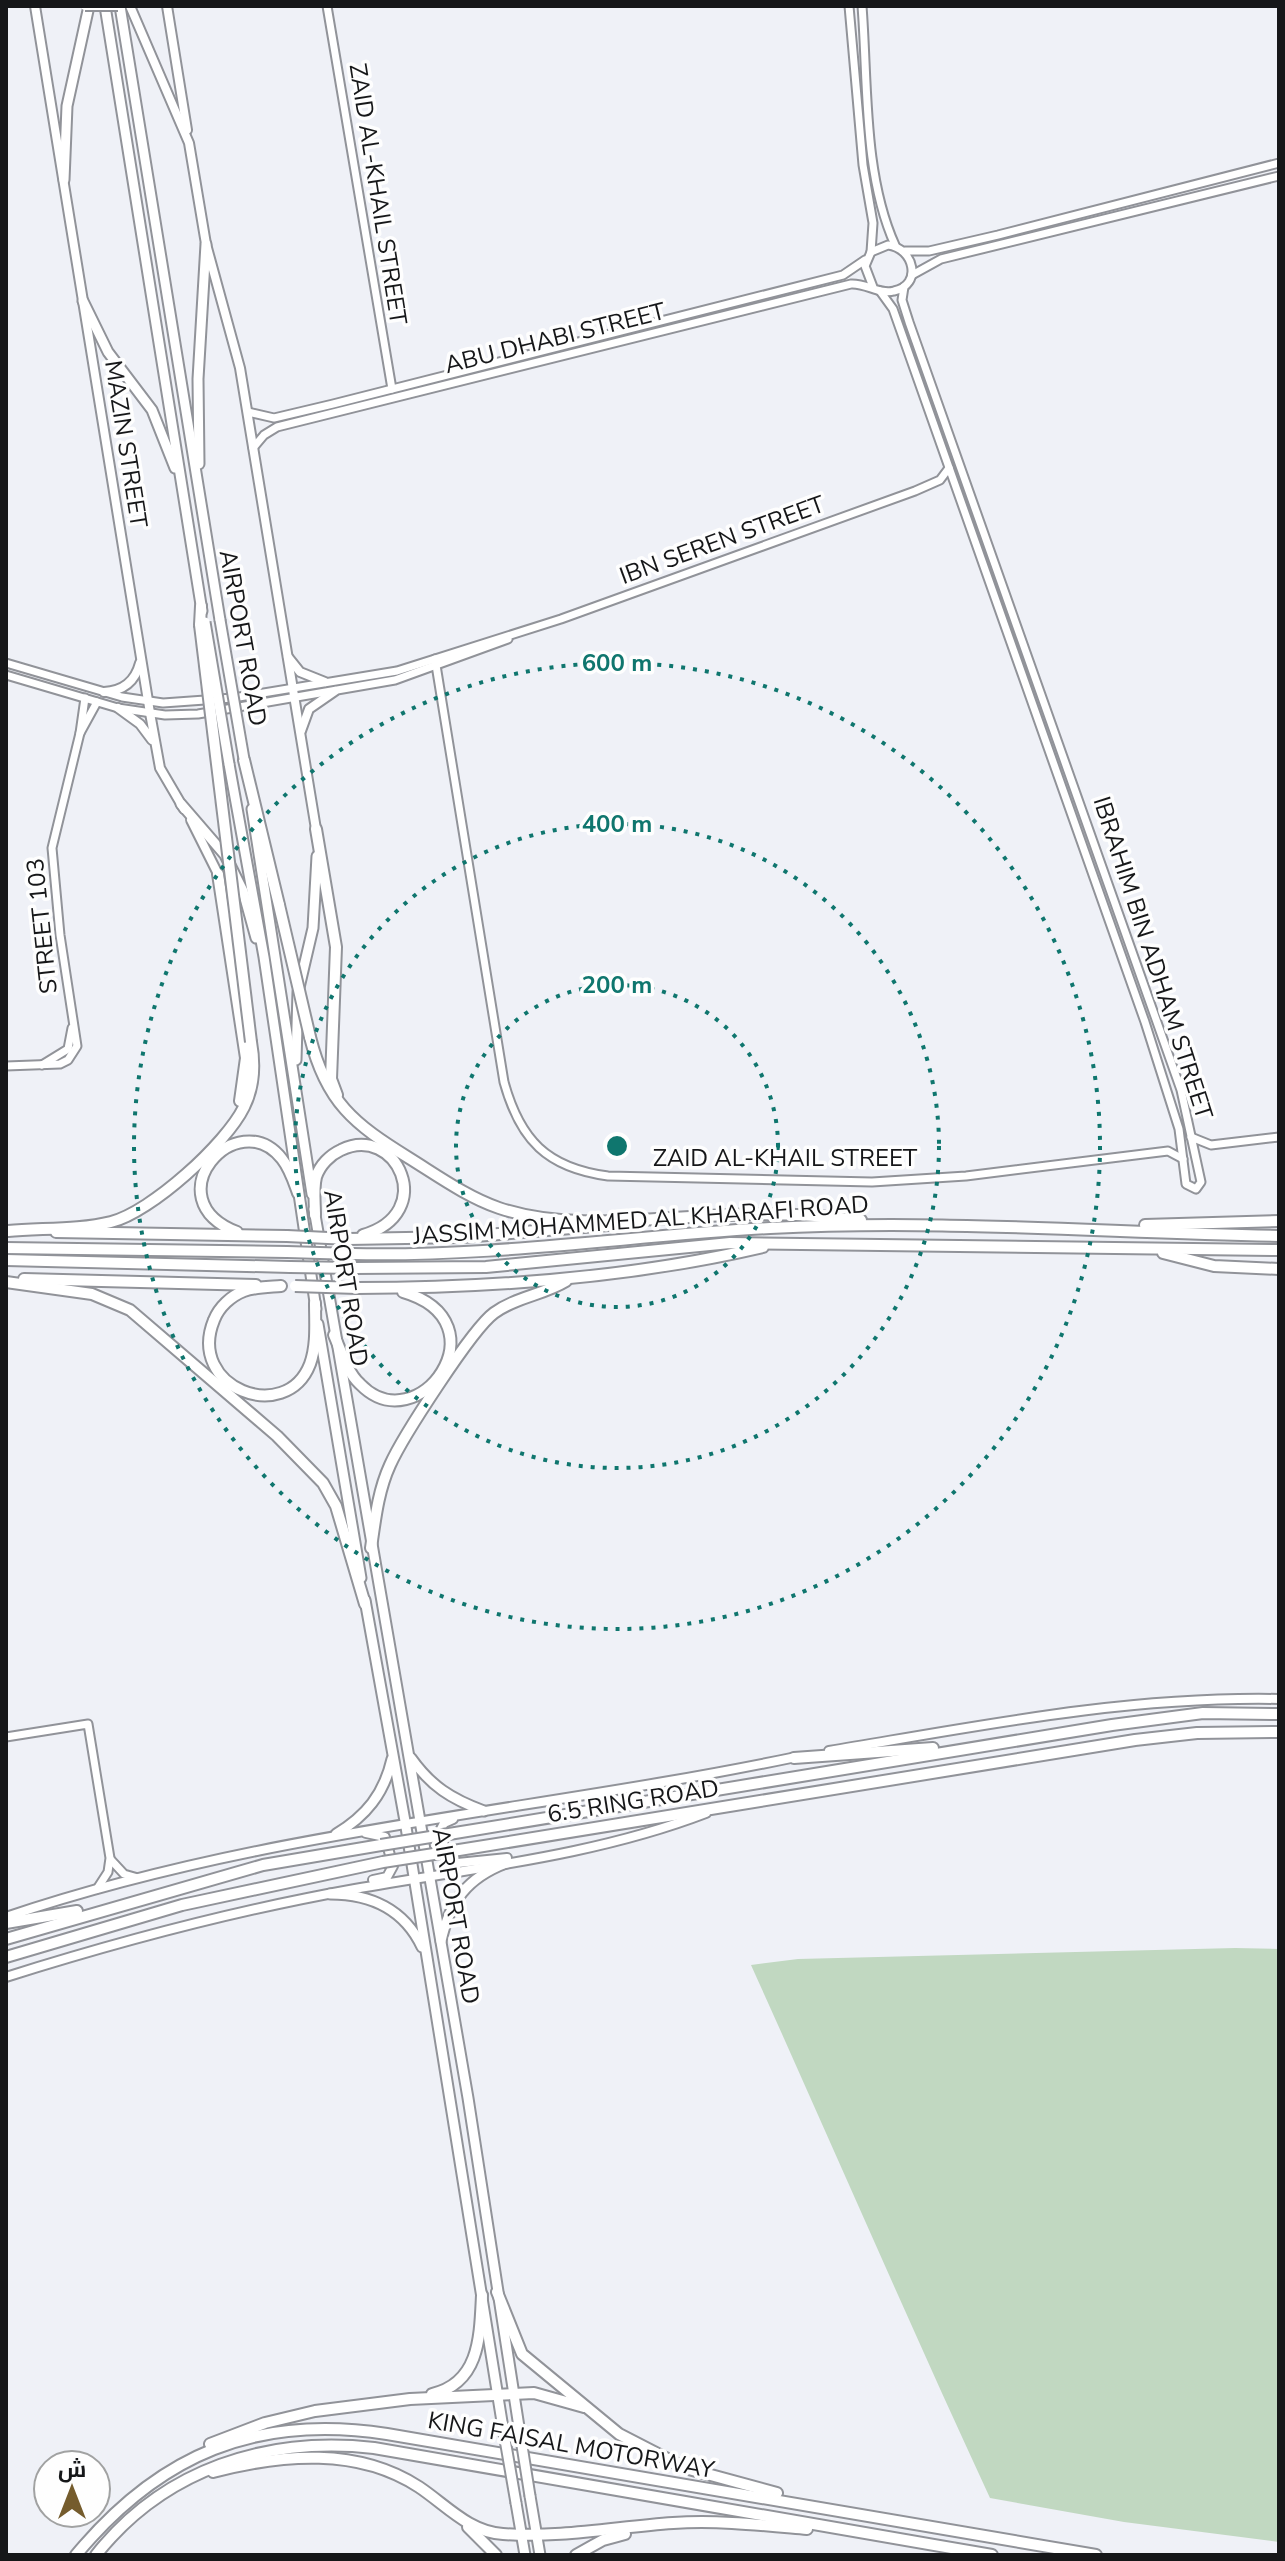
<svg xmlns="http://www.w3.org/2000/svg" width="1285" height="2561" viewBox="0 0 1285 2561" font-family="'Nunito Sans',Cairo,sans-serif">
	<style>
		.green { fill: #c1d8c1 }
		.lines { fill: none; stroke-linecap: round; stroke-linejoin: round }
		.tertiary-casing { stroke: #919399; stroke-width: 11 }
		.primary-casing { stroke: #919399; stroke-width: 12 }
		.trunk-casing { stroke: #919399; stroke-width: 13 }
		.motorway-casing { stroke: #919399; stroke-width: 14 }
		.tertiary { stroke: #fff; stroke-width: 7 }
		.primary { stroke: #fff; stroke-width: 8 }
		.trunk { stroke: #fff; stroke-width: 9 }
		.motorway { stroke: #fff; stroke-width: 10 }
		.primary-bridge-casing { stroke: #919399; stroke-width: 12; stroke-linecap: butt }
		.trunk-bridge-casing { stroke: #919399; stroke-width: 13; stroke-linecap: butt }
		.motorway-bridge-casing { stroke: #919399; stroke-width: 14; stroke-linecap: butt }
		.primary-bridge { stroke: #fff; stroke-width: 8 }
		.trunk-bridge { stroke: #fff; stroke-width: 9 }
		.motorway-bridge { stroke: #fff; stroke-width: 10 }
		.ring { fill: none; stroke: #0f766e; stroke-width: 4; stroke-dasharray: 4 8 }
		.labels { text-anchor: middle; stroke-width: 7; stroke-linejoin: round; paint-order: stroke }
		.street-label { font-size: 24px; fill: #161719; stroke: #fefefe }
		.centre { fill: #0f766e; stroke: #fefefe; stroke-width: 4 }
		.ring-label { font-size: 24px; text-anchor: middle; font-weight: bold; fill: #0f766e; stroke: #fefefe; stroke-width: 7; stroke-linejoin: round; paint-order: stroke }
	</style>
	<rect width="100%" height="100%" fill="#eff1f7"/>
	<!-- green -->
	<path class="green" d="M1235,1948L1279,1949V2542L1124,2522L990,2498C908,2321 831,2142 751,1965L798,1959Z"/>
	<g class="lines">
		<!-- tertiary casing -->
		<g class="tertiary-casing">
			<g id="tertiary">
				<path d="M327,6L392,389"/>
				<path d="M849,6L863,165L873,223L871,252"/>
				<path d="M862,6C868,83 863,174 895,245"/>
				<path d="M905,251H929L998,235L1279,163"/>
				<path d="M912,275L941,259L1279,176"/>
				<path d="M880,291L893,309L1145,1022L1179,1129L1186,1184L1196,1189L1201,1182L1181,1090L909,322L902,300L904,287"/>
				<path d="M248,412L274,418L333,404L843,275L865,260"/>
				<path d="M253,448L264,435L277,427L851,284C866,283 880,295 894,291C923,285 914,248 888,245L871,252L865,266L873,287"/>
				<path d="M435,659L504,1082C520,1140 547,1168 608,1176L872,1182L966,1176L1168,1151L1183,1159"/>
				<path d="M6,663L122,697L163,703L233,698L397,671L561,619L915,491L940,480L949,468"/>
				<path d="M6,675L118,708L165,715L198,714L395,680L508,639"/>
				<path d="M80,733L97,702"/>
				<path d="M42,1065L68,1049L72,1028"/>
				<path d="M6,1066L60,1064L68,1060L77,1046L60,935L52,848L80,733L85,698"/>
				<path d="M1191,1137L1211,1145L1279,1137"/>
				<path d="M6,1737L88,1724L110,1858L108,1872L97,1889"/>
				<path d="M111,1860L124,1874L138,1878"/>
			</g>
		</g>
		<!-- primary casing -->
		<g class="primary-casing">
			<g id="primary">
				<path d="M35,6L150,713L160,768L184,809"/>
				<path d="M130,6L189,143L206,244L240,368L316,829"/>
				<path d="M167,6L187,130"/>
				<path d="M288,657L300,672L325,682"/>
				<path d="M104,692C123,691 135,682 140,663"/>
				<path d="M118,708L140,724L152,740"/>
				<path d="M301,731L309,709L335,691"/>
				<path d="M191,820L218,874"/>
				<path d="M829,1751C979,1726 1127,1696 1279,1699"/>
				<path d="M453,1819L444,1823L440,1831L448,1864L507,1858"/>
				<path d="M366,1833L385,1837L393,1866L387,1877L373,1880"/>
				<path d="M6,1917C262,1830 533,1812 796,1757"/>
				<path d="M6,1977C120,1941 237,1910 355,1889C472,1868 594,1856 706,1813"/>
			</g>
		</g>
		<!-- trunk casing -->
		<g class="trunk-casing">
			<g id="trunk">
				<path d="M105,6L202,611"/>
				<path d="M120,6L220,620"/>
				<path d="M64,180L67,106L89,6"/>
				<path d="M83,301L108,352L152,410L175,468"/>
				<path d="M199,464L198,379L206,244"/>
				<path d="M229,764L264,957L316,1309"/>
				<path d="M181,804L225,855L243,891L256,938"/>
				<path d="M252,809L312,1194"/>
				<path d="M296,1060L298,992L313,928L317,856"/>
				<path d="M314,1209L468,2098L519,2427"/>
				<path d="M318,1324L361,1578"/>
				<path d="M365,1600L405,1821L503,2428"/>
				<path d="M411,1758C431,1786 451,1799 484,1811"/>
				<path d="M336,1834C366,1816 384,1794 392,1759"/>
				<path d="M330,1894C370,1894 404,1909 422,1947"/>
				<path d="M441,1941C450,1901 467,1878 506,1863"/>
				<path d="M530,2496L540,2555"/>
				<path d="M516,2503L525,2555"/>
			</g>
		</g>
		<!-- motorway casing -->
		<g class="motorway-casing">
			<g id="motorway">
				<path d="M200,625L201,606"/>
				<path d="M244,760L279,905"/>
				<path d="M316,829L336,947L331,1079L337,1095"/>
				<path d="M218,874L246,1058L240,1101"/>
				<path d="M310,1037C326,1102 354,1124 409,1158C438,1176 467,1197 499,1208C570,1232 654,1217 728,1215C772,1213 817,1215 861,1220"/>
				<path d="M315,1215C315,1203 313,1189 316,1177C320,1165 330,1155 341,1150C396,1123 439,1213 363,1235"/>
				<path d="M1145,1225L1279,1221"/>
				<path d="M8,1231C41,1228 79,1230 111,1222C151,1212 226,1144 244,1107C254,1087 255,1064 251,1042"/>
				<path d="M56,1232L287,1236"/>
				<path d="M237,1232C152,1199 237,1102 282,1159C290,1169 294,1182 298,1193"/>
				<path d="M348,1239L463,1237L608,1225"/>
				<path d="M6,1248L287,1252"/>
				<path d="M1163,1253L1214,1266L1279,1269"/>
				<path d="M353,1254C493,1257 630,1236 770,1228C940,1219 1109,1233 1279,1236"/>
				<path d="M6,1260L290,1267"/>
				<path d="M354,1268L486,1267L730,1243L1279,1250"/>
				<path d="M24,1279L256,1285"/>
				<path d="M6,1282L92,1294L130,1310L277,1436L323,1483L336,1506L365,1604"/>
				<path d="M281,1286C269,1287 255,1287 244,1291C231,1296 219,1307 214,1320C186,1388 286,1426 310,1364C317,1345 315,1323 315,1303"/>
				<path d="M357,1288C493,1288 630,1278 763,1247"/>
				<path d="M334,1335C341,1351 347,1372 360,1384C418,1444 506,1322 403,1292"/>
				<path d="M371,1548C375,1520 378,1491 390,1465C402,1438 472,1329 494,1313C516,1297 543,1295 566,1281"/>
				<path d="M794,1758L933,1748"/>
				<path d="M449,1834L1112,1725L1203,1713L1279,1714"/>
				<path d="M453,1851L1135,1740L1197,1733L1279,1732"/>
				<path d="M6,1923L77,1911"/>
				<path d="M6,1939L263,1865L381,1845"/>
				<path d="M6,1957L182,1905L383,1862"/>
				<path d="M497,2292L522,2354L619,2434L685,2468L777,2493"/>
				<path d="M432,2394C480,2383 480,2336 482,2295"/>
				<path d="M210,2444L265,2423L315,2411L410,2399L534,2393L584,2407"/>
				<path d="M213,2472C282,2454 358,2447 419,2487C446,2505 469,2532 503,2534C560,2538 616,2527 673,2523C718,2520 762,2525 807,2529"/>
				<path d="M468,2527L496,2555"/>
				<path d="M76,2555C160,2454 256,2414 387,2434L1096,2555"/>
				<path d="M96,2555C164,2469 267,2436 374,2448L992,2555"/>
				<path d="M576,2555L603,2540L625,2534"/>
			</g>
		</g>
		<!-- tertiary -->
		<use href="#tertiary" class="tertiary"/>
		<!-- primary -->
		<use href="#primary" class="primary"/>
		<!-- trunk -->
		<use href="#trunk" class="trunk"/>
		<!-- motorway -->
		<use href="#motorway" class="motorway"/>
		<!-- primary-bridge casing -->
		<g class="primary-bridge-casing">
			<path id="primary-bridge" d="M85,6H118"/>
		</g>
		<!-- trunk-bridge casing -->
		<g class="trunk-bridge-casing">
			<g id="trunk-bridge">
				<path d="M220,620L244,759"/>
				<path d="M205,622L229,764"/>
				<path d="M519,2427L530,2496"/>
				<path d="M503,2428L516,2503"/>
			</g>
		</g>
		<!-- motorway-bridge casing -->
		<g class="motorway-bridge-casing">
			<g id="motorway-bridge">
				<path d="M200,625L251,1042"/>
				<path d="M279,905L310,1037"/>
				<path d="M287,1236L348,1239"/>
				<path d="M287,1252L353,1254"/>
				<path d="M290,1267L354,1268"/>
				<path d="M295,1286L357,1288"/>
				<path d="M381,1845L449,1834"/>
				<path d="M383,1862L453,1851"/>
			</g>
		</g>
		<!-- primary-bridge -->
		<use href="#primary-bridge" class="primary-bridge"/>
		<!-- trunk-bridge -->
		<use href="#trunk-bridge" class="trunk-bridge"/>
		<!-- motorway-bridge -->
		<use href="#motorway-bridge" class="motorway-bridge"/>
	</g>
	<!-- distance rings -->
	<g class="ring">
		<circle cx="617" cy="1146" r="161"/>
		<circle cx="617" cy="1146" r="322"/>
		<circle cx="617" cy="1146" r="483"/>
	</g>
	<g class="labels">
		<!-- street labels -->
		<g class="street-label">
			<text transform="translate(378 194) rotate(81)" y="8">ZAID AL-KHAIL STREET</text>
			<text transform="translate(555 338) rotate(-14)" y="8">ABU DHABI STREET</text>
			<text transform="translate(126 444) rotate(81)" y="8">MAZIN STREET</text>
			<text transform="translate(722 540) rotate(-20)" y="8">IBN SEREN STREET</text>
			<text transform="translate(243 638) rotate(80)" y="8">AIRPORT ROAD</text>
			<text transform="translate(42 926) rotate(-96)" y="8">STREET 103</text>
			<text transform="translate(1153 958) rotate(72)" y="8">IBRAHIM BIN ADHAM STREET</text>
			<text x="785" y="1166">ZAID AL-KHAIL STREET</text>
			<text transform="translate(641 1220) rotate(-4)" y="8">JASSIM MOHAMMED AL KHARAFI ROAD</text>
			<text transform="translate(346 1278) rotate(81)" y="8">AIRPORT ROAD</text>
			<text transform="translate(633 1801) rotate(-9)" y="8">6.5 RING ROAD</text>
			<text transform="translate(456 1916) rotate(80)" y="8">AIRPORT ROAD</text>
			<text transform="translate(571 2445) rotate(10)" y="8">KING FAISAL MOTORWAY</text>
		</g>
	</g>
	<circle cx="617" cy="1146" r="12" class="centre"/>
	<g class="ring-label">
		<text x="617" y="671">600 m</text>
		<text x="617" y="832">400 m</text>
		<text x="617" y="993">200 m</text>
	</g>
	<!-- border -->
	<rect width="1285" height="2561" fill="none" stroke="#161719" stroke-width="16"/>
	<!-- north arrow -->
	<g transform="translate(72 2489)"><circle r="38" fill="#fefefe" stroke="#a1a2a2" stroke-width="2"/>
	<path d="M0-6L14 30L0 20L-14 30Z" fill="#755c2d"/>
	<text y="-12" font-size="22" font-weight="bold" text-anchor="middle" fill="#161719">ش</text>
	</g>
</svg>
